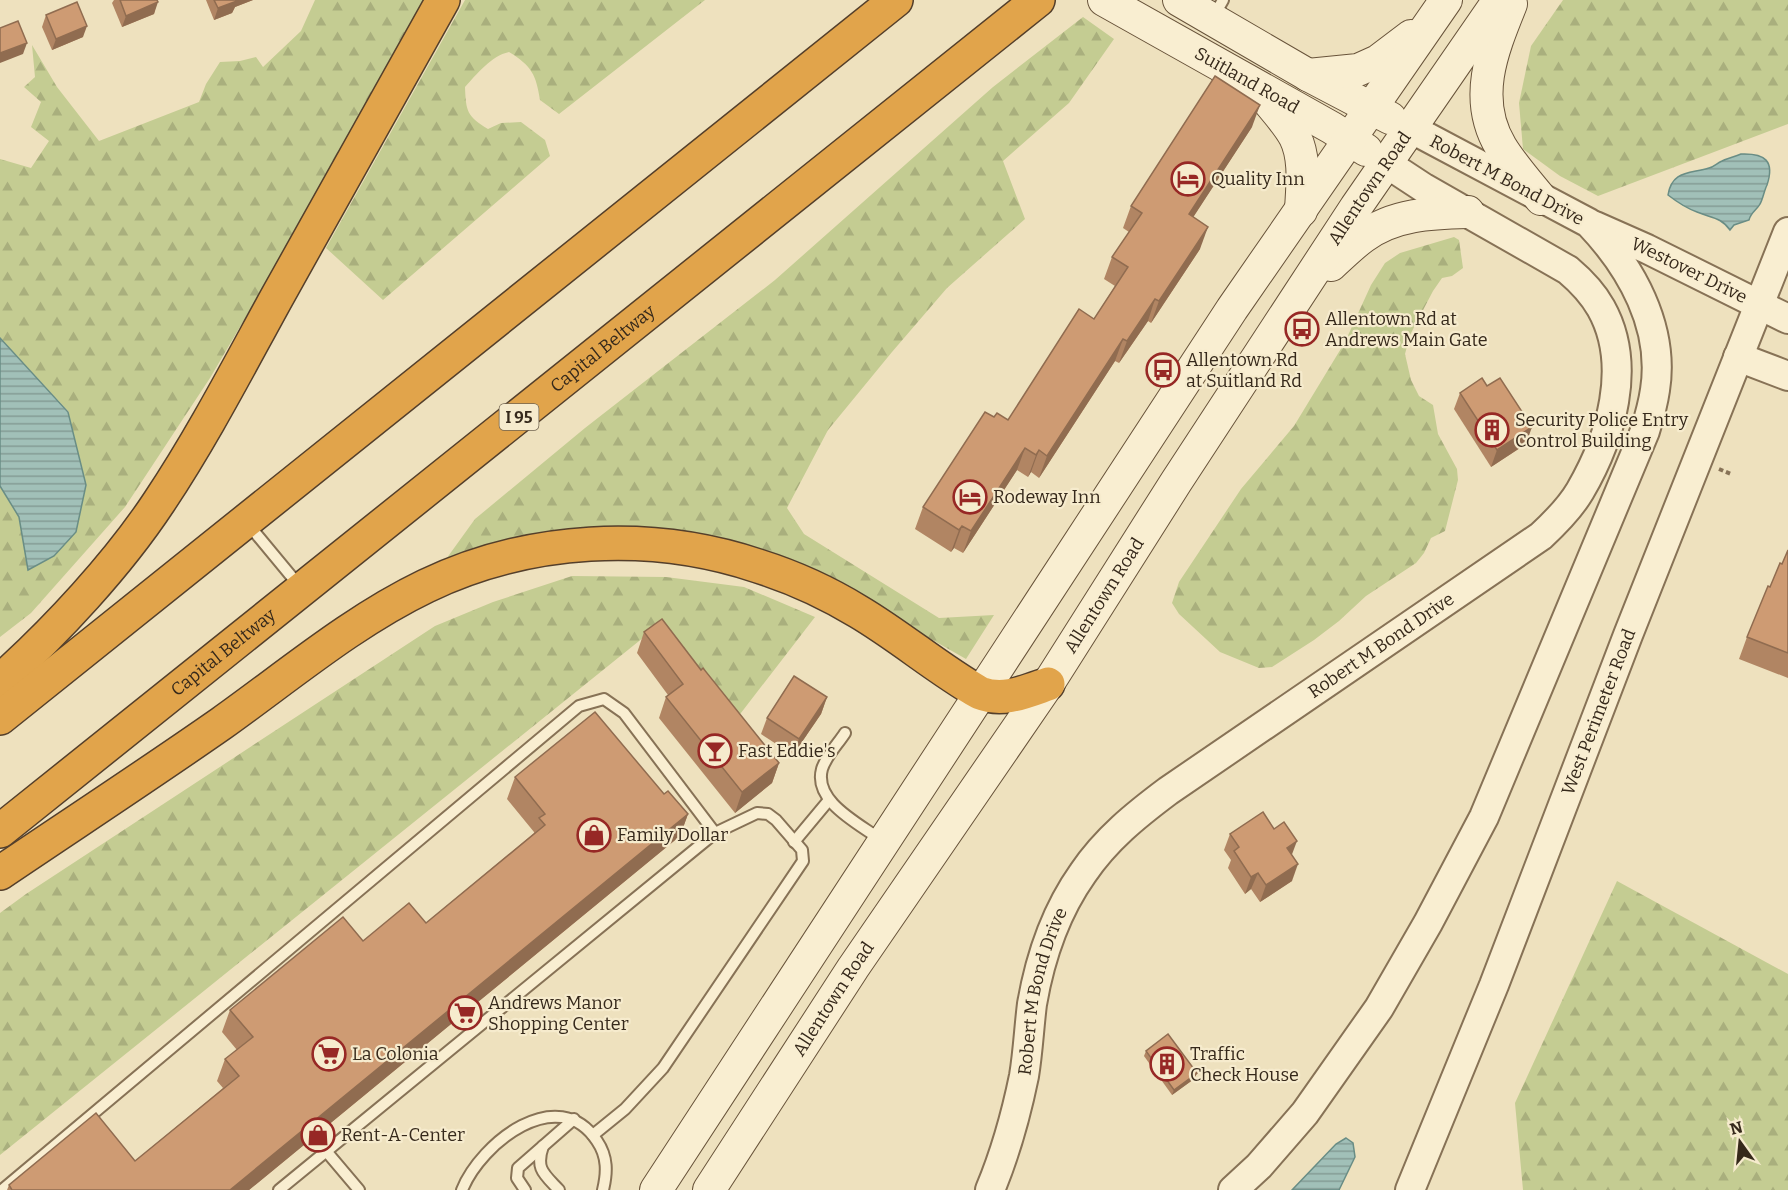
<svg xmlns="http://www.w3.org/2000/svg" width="1788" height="1190" viewBox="0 0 1788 1190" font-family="Bitter,serif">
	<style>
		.forest { fill: url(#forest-firs) }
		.water { fill: url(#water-rules); stroke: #698d85; stroke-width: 1.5 }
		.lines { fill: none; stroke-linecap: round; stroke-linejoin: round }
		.service-casing { stroke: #877256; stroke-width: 14 }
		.tertiary-casing { stroke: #877256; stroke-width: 32 }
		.secondary-casing { stroke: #68533a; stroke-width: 34 }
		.motorway-casing { stroke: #543f2b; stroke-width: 36 }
		.path { stroke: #877256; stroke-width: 4; stroke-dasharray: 4.5 3; stroke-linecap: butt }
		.service { stroke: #f9eed1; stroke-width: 10 }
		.tertiary { stroke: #f9eed1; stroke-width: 28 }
		.secondary { stroke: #f9eed1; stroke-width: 32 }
		.motorway { stroke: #e1a44b; stroke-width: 33 }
		.wall { fill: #b18563 }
		.shaded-wall { fill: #906c50 }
		.building { fill: #ce9b73; stroke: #906c50; stroke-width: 1.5 }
		.labels { text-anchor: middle; stroke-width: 4.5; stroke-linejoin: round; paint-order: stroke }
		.shield { fill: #f6ebcd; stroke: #706350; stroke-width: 1.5 }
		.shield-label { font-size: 16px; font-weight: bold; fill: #36291b }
		.street-label { font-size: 18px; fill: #36291b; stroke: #f6ebcd }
		.poi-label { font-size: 18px; fill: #36291b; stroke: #f6ebcd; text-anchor: start }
	</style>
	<defs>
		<pattern id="forest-firs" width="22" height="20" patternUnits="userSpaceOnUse" patternTransform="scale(1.5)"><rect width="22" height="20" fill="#c4cc92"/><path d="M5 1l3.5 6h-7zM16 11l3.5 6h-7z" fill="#a9af7d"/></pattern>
		<pattern id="water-rules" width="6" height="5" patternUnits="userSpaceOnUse" patternTransform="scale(1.5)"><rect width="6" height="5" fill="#a1c0b8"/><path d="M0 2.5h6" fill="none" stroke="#849c95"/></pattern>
	</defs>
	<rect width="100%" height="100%" fill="#eee1be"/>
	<!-- forest -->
	<g class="forest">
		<path d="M315,0H425L309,209L210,378L125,507L31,613L0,637V486L19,517L28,569L69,412L0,338V159L31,168L49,141L31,127L41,102L24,87L35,77L32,45L57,87L99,141L199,102L206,84L220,62L240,61L256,57L263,67L301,31Z"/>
		<path d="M465,0H705L559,114L540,100C536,75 532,66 509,52C491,56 477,74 465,87C466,112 467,116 488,129L501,123L521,122L545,140L550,156L383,300L326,248Z"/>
		<path d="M1563,0H1788V124L1598,196L1560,176L1523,149L1519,103L1531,46Z"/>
		<path d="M1083,17L1114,39L1069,103L1003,161L1025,219L947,288L892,352L828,430L787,508L804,534L939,618L994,615L966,659L894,618L821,572L750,549L444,562L475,519L585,428L775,280L993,87Z"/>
		<path d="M1454,237L1459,240L1463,268L1452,276L1442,278L1433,291L1410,335L1405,354L1411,380L1419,396L1433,405L1438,434L1457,469L1458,480L1445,531L1431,538L1424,553L1416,563L1366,596L1339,621L1314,640L1272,667L1259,668L1220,652L1179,614L1172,603L1179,582L1241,489L1294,426L1345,342L1371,285L1385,263L1400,253Z"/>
		<path d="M572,576L666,577L744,587L815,617L734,722L654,629L0,1155V913L26,894L435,626L493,602Z"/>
		<path d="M1617,881L1788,974V1190H1523L1515,1103Z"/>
	</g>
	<!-- water -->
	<g class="water">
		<path d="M1741,154C1765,153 1775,161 1767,185C1764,191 1763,199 1760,204C1757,210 1751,212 1749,220L1734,225L1730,230C1721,217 1711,218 1697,212C1686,208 1677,202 1668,195C1672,170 1690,174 1709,168C1714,167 1717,163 1722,161C1728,158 1734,157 1741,154Z"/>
		<path d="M0,338L68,412L86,485L76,532L54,556L28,570L19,517L0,486Z"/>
		<path d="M1346,1138L1353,1143L1355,1157L1339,1190H1292L1336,1144Z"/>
	</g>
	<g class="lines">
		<!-- service casing -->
		<g class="service-casing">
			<g id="service">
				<path d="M1214,16L1223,0"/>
				<path d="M248,524L301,588"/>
				<path d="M845,733C838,744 826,756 822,769C813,802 860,824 881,840"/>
				<path d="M794,842L829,800"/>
				<path d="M543,1146C535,1169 544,1174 559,1190"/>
				<path d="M326,1151L359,1190"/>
				<path d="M2,1190L579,706L604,699L624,713L715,833"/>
				<path d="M279,1190L715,833L757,813L768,814L776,820L802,850L803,861L663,1068L625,1109L593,1135"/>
				<path d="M462,1190C481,1143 558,1082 597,1141C608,1157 607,1173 603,1190"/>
				<path d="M525,1190L517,1178L518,1168L574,1119"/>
			</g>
		</g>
		<!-- tertiary casing -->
		<g class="tertiary-casing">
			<g id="tertiary">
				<path id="s1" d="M1595,226L1647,249L1788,319"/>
				<path d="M1738,357L1788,376"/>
				<path id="s2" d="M990,1190C1005,1154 1016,1115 1024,1076C1028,1052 1029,1028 1032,1004C1040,958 1056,911 1083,873C1106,839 1136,815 1168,791L1541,536C1556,522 1570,508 1580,491C1611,438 1633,365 1601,308C1592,292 1581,281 1568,270L1424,188L1386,163"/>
				<path d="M1233,1190L1259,1166L1305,1113L1379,1008L1428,923L1484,817L1645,431C1649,418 1653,404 1655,390C1665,327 1631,267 1589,223L1410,128"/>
				<path id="s3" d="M1410,1190L1494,985L1628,635L1788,232"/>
			</g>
		</g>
		<!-- secondary casing -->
		<g class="secondary-casing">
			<g id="secondary">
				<path id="s4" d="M1104,0L1332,128L1366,150"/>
				<path d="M1179,0L1308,75L1390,118"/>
				<path d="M1511,4C1492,51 1472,99 1501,147C1512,165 1527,182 1541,199"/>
				<path d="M1308,75L1358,70L1378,61L1411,36"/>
				<path d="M1264,96C1274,109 1287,122 1295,137C1306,159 1302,187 1301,211"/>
				<path d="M1331,265C1341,256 1352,245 1363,237C1394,214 1431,213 1468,212"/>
				<path d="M656,1190L1232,309L1446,0"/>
				<path id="s5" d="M709,1190L853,968L1048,684L1176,482L1356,207L1499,0"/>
			</g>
		</g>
		<!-- motorway casing -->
		<g class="motorway-casing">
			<g id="motorway">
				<path d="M0,681C56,631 118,564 159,502C203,436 239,366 277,297C332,198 387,99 443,0"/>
				<path d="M0,718L896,0"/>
				<path id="s6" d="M0,831L1038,0"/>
				<path d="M0,873C74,823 149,774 222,723C288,676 353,621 426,586C528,537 651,530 758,566C793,577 828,593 859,612C901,637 938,669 980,693C1003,702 1025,692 1048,684"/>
			</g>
		</g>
		<!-- path -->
		<path class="path" d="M1719,469L1731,474"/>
		<!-- service -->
		<use href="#service" class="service"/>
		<!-- tertiary -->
		<use href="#tertiary" class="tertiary"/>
		<!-- secondary -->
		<use href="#secondary" class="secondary"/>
		<!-- motorway -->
		<use href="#motorway" class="motorway"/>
	</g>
	<!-- wall -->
	<g class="wall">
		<path d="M114,0H157L154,14L122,27L112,3Z"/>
		<path d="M206,0H253L235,7L232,13L214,20Z"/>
		<path d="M46,15L83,37L52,50L42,27Z"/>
		<path d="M1252,127L1193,217L1200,249L1151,323L1148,321L1119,363L1115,361L1039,478L1031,472L1028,477L1017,470L963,553L954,548L951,552L915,529L923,507L994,417L1008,420L1094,319L1115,286L1104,279L1112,257L1129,232L1123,228L1131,206Z"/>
		<path d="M1460,393L1526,444L1491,467L1454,409Z"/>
		<path d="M1788,550V678L1739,659L1747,637L1782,564Z"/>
		<path d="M644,632L701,670L779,763L772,783L735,813L659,718L666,697L668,695L637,653Z"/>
		<path d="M827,697L821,714L793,755L761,734L767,718Z"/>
		<path d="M515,777L664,794L688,814L680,836L249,1190H7L9,1185L135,1161L223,1088L217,1081L225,1059L237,1050L222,1032L230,1010L363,941L426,923L534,833V832L507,799Z"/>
		<path d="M1230,834L1292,855V881L1260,902L1251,889L1245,894L1228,868L1231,860L1224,850Z"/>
		<path d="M1146,1051L1197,1073L1194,1079L1172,1095L1144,1056Z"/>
	</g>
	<!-- shaded-wall -->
	<g class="shaded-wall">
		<path d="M234,0H253L235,7L232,13L214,20L218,8Z"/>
		<path d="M158,2L154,14L122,27L126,16Z"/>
		<path d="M87,26L83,37L52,50L56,39Z"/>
		<path d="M27,43L23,54L0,63V53Z"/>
		<path d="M1260,105L1252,127L1181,236L1189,214Z"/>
		<path d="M1208,227L1200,249L1151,323L1159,301Z"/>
		<path d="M1155,299L1148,321L1119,363L1127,341Z"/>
		<path d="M1123,339L1115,361L1039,478L1047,456Z"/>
		<path d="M1532,427L1526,444L1491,467L1497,450Z"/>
		<path d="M1025,448L1017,470L963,553L971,531Z"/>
		<path d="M1039,450L1031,472L1028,477L1036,455Z"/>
		<path d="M962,526L954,548L951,552L959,530Z"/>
		<path d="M827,697L821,714L793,755L799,739Z"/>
		<path d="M779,763L772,783L735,813L742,792Z"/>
		<path d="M688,814L680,836L249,1190H230Z"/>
		<path d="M1297,841L1291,857L1287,848Z"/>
		<path d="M1298,864L1292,881L1260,902L1266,885Z"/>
		<path d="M1258,873L1251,889L1245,894L1251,877Z"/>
		<path d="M1197,1073L1194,1079L1172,1095L1174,1090Z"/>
	</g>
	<!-- building -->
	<g class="building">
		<path d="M120,0H157L158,2L126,16Z"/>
		<path d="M214,0H236L237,1L218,8Z"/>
		<path d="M77,2L87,26L56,39L46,15Z"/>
		<path d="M18,21L27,43L0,53V28Z"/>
		<path d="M1215,76L1260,105L1189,214L1208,227L1159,301L1155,299L1127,341L1123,339L1047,456L1039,450L1036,455L1025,448L971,531L962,526L959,530L923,507L985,412L994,417L997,413L1008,420L1079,309L1094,319L1128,267L1112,257L1142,213L1131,206Z"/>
		<path d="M1482,378L1487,386L1500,378L1532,427L1497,450L1460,393Z"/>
		<path d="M1788,550V653L1747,637L1768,586L1770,587L1780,563L1782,564Z"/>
		<path d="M662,619L701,670L703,668L779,763L742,792L666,697L683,684L644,632Z"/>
		<path d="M794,676L827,697L799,739L767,718Z"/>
		<path d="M595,712L664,794L668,791L688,814L230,1190H12L9,1185L96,1113L135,1161L239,1076L225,1059L253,1037L230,1010L343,917L363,941L409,903L426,923L545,825L539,818L545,814L515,777Z"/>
		<path d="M1263,812L1274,829L1284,822L1297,841L1287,848L1298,864L1266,885L1258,873L1251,877L1234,851L1239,847L1230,834Z"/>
		<path d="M1168,1034L1197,1073L1174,1090L1146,1051Z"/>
	</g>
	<!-- icons -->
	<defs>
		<g id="hotel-ring" transform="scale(1.725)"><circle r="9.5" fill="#f6ebcd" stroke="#972825" stroke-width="1.5"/><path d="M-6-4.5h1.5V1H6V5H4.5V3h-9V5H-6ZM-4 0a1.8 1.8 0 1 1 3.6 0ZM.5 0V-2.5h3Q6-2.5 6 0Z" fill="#972825"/></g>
		<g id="bus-ring" transform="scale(1.725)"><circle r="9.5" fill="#f6ebcd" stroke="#972825" stroke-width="1.5"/><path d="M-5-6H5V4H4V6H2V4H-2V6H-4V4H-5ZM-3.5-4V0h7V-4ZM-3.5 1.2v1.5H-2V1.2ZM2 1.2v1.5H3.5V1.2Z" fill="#972825"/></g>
		<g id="building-ring" transform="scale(1.725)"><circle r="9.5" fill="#f6ebcd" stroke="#972825" stroke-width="1.5"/><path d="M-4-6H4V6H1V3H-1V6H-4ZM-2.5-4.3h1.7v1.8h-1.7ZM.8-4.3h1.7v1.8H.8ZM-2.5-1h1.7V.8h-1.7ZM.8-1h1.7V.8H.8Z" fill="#972825"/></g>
		<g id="bar-ring" transform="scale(1.725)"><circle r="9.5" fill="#f6ebcd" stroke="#972825" stroke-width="1.5"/><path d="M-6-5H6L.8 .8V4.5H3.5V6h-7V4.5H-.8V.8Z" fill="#972825"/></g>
		<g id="shop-ring" transform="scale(1.725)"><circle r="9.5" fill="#f6ebcd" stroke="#972825" stroke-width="1.5"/><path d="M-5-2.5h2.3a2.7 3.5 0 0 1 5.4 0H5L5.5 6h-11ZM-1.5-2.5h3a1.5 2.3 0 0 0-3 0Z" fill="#972825"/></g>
		<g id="supermarket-ring" transform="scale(1.725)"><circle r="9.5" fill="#f6ebcd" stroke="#972825" stroke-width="1.5"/><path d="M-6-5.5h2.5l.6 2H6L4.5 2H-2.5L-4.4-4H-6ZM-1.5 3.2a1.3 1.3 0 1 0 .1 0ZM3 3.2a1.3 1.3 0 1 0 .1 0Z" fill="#972825"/></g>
	</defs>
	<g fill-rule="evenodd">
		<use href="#hotel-ring" x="1188" y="179"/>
		<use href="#bus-ring" x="1302" y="329"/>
		<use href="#bus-ring" x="1163" y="370"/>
		<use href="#building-ring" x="1492" y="430"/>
		<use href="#hotel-ring" x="970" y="497"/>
		<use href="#bar-ring" x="715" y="751"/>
		<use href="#shop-ring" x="594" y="835"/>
		<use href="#supermarket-ring" x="465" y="1013"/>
		<use href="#supermarket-ring" x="329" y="1054"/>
		<use href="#building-ring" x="1167" y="1064"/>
		<use href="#shop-ring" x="318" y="1135"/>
	</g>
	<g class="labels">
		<!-- shield labels -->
		<rect class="shield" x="499.5" y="404" width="39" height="26" rx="4.5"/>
		<g class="shield-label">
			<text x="519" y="423">I 95</text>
		</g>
		<!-- street labels -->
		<g class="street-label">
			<text dy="6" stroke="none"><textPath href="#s4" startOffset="164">Suitland Road</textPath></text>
			<text transform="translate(1507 180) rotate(28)" y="6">Robert M Bond Drive</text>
			<text dy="6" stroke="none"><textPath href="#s5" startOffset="1200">Allentown Road</textPath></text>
			<text dy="6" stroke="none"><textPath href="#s1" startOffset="104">Westover Drive</textPath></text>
			<text dy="6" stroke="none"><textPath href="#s6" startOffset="772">Capital Beltway</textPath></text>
			<text dy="6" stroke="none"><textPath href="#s5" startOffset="714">Allentown Road</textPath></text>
			<text dy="6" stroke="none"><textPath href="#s2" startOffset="710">Robert M Bond Drive</textPath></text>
			<text dy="6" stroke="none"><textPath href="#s6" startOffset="286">Capital Beltway</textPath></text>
			<text dy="6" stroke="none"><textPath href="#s3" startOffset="514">West Perimeter Road</textPath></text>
			<text dy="6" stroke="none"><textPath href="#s2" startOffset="206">Robert M Bond Drive</textPath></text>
			<text dy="6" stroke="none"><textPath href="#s5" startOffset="228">Allentown Road</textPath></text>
		</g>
		<!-- poi labels -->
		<g class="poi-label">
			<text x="1211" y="185">Quality Inn</text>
			<text x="1325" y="325">Allentown Rd at<tspan x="1325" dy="21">Andrews Main Gate</tspan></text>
			<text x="1186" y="366">Allentown Rd<tspan x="1186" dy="21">at Suitland Rd</tspan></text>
			<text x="1515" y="426">Security Police Entry<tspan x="1515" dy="21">Control Building</tspan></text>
			<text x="993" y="503">Rodeway Inn</text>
			<text x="738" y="757">Fast Eddie's</text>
			<text x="617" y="841">Family Dollar</text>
			<text x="488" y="1009">Andrews Manor<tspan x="488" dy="21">Shopping Center</tspan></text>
			<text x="352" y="1060">La Colonia</text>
			<text x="1190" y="1060">Traffic<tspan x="1190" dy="21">Check House</tspan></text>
			<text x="341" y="1141">Rent-A-Center</text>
		</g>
	</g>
	<!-- north arrow -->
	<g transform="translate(1740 1142) rotate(345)" stroke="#f6ebcd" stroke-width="4.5" paint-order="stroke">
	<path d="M0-4.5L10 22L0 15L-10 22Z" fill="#36291b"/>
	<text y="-9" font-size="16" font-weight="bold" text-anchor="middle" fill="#36291b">N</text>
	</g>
</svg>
